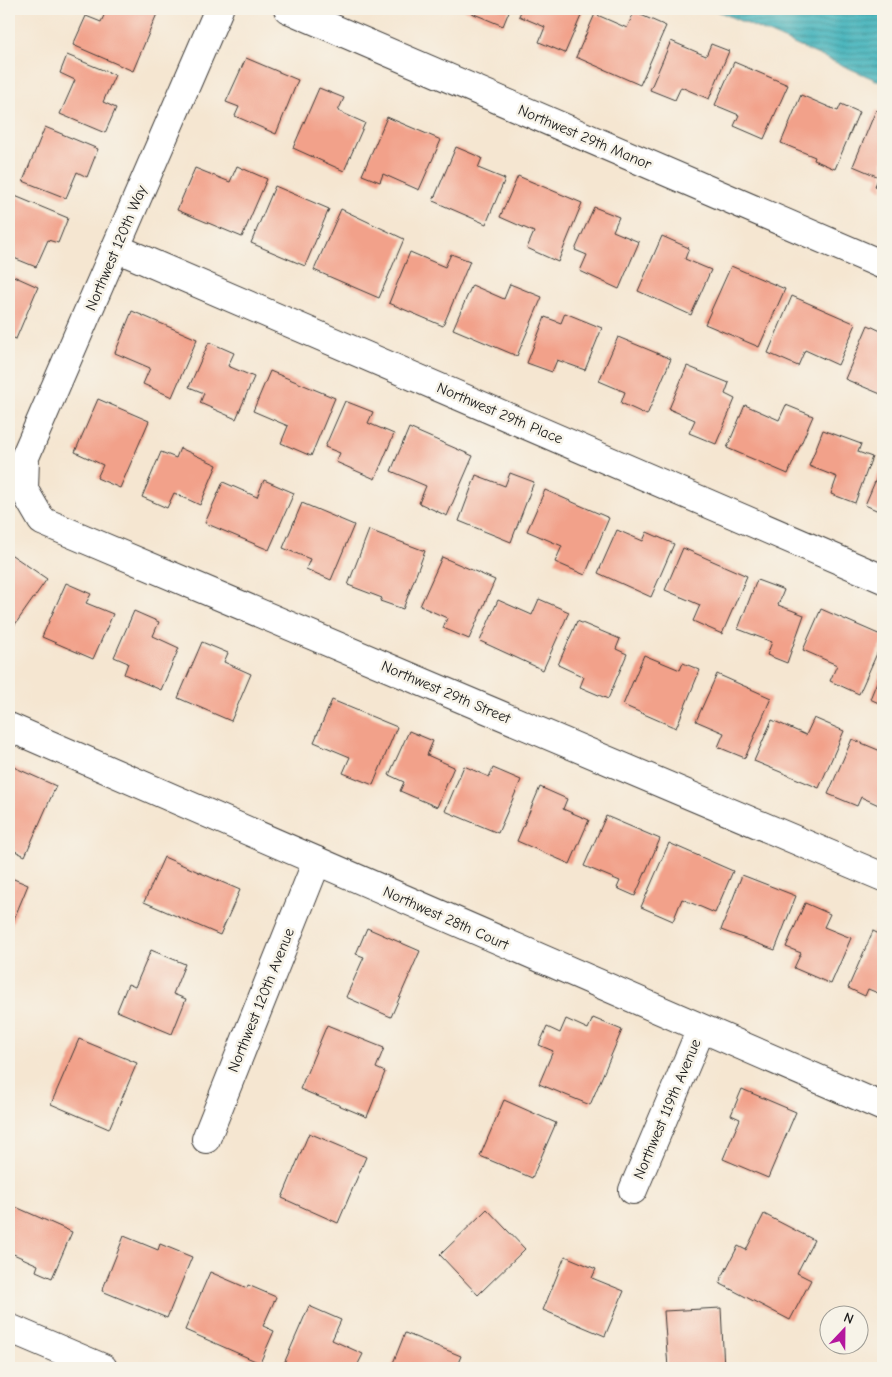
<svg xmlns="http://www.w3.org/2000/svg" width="892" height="1377" viewBox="0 0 892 1377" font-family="'Comic Neue',sans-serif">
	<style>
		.water { fill: url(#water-rules); stroke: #30686c }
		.building { fill: #f2a18a }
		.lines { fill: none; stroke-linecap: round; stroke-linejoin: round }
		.minor-casing { stroke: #3d3a37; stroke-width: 30 }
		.minor { stroke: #fff; stroke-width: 28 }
		.labels { text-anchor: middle; stroke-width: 5; stroke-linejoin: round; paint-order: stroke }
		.street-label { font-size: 15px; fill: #1c1c1c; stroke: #f7f3e8 }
	</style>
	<defs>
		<pattern id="water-rules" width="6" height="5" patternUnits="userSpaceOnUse" patternTransform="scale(1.25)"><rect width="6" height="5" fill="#44b4bc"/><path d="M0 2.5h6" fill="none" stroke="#389298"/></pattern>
	</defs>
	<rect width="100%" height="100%" fill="#f7f3e8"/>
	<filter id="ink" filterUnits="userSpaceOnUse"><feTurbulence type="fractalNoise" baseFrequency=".02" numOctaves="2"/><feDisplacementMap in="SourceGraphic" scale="10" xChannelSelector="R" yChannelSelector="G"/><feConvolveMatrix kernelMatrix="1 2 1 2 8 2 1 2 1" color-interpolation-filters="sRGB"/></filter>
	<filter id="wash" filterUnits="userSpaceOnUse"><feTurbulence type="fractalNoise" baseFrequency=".0096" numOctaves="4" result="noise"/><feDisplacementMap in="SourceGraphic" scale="20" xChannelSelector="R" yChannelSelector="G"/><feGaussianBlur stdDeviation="1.12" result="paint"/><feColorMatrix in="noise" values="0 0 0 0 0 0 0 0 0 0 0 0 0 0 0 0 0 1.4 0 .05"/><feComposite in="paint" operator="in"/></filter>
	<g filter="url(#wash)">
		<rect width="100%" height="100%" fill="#f5e6d1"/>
		<!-- water -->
		<path class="water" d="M713,9H883V83Z"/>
		<g id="blocks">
			<!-- building -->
			<g class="building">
				<path d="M107,9H159L133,71L73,45L86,16L101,22Z"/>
				<path d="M462,9H510L503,26Z"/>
				<path d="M522,9H584L565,53L539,42L545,27L519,16Z"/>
				<path d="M634,12L666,26L640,85L576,57L595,14L627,28Z"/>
				<path d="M671,41L706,56L711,44L729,51L709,99L681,87L675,100L650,90Z"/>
				<path d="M67,55L115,75L103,102L116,108L105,133L60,114L75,80L60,73Z"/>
				<path d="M246,58L298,80L276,134L235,116L239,107L226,102Z"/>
				<path d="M734,62L788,85L764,139L734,126L739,115L715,105Z"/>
				<path d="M319,88L344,98L338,111L365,123L344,171L293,148Z"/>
				<path d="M801,95L838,111L841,104L859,112L835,169L814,160L815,157L781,143Z"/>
				<path d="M876,110L883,113V190L875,186L879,177L853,166Z"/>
				<path d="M387,117L441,140L419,190L383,174L380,182L362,175Z"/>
				<path d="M45,127L98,149L87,177L77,172L66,198L23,181Z"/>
				<path d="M456,147L482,158L478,168L505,179L486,224L433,201Z"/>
				<path d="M237,166L267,179L242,237L177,210L195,168L230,182Z"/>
				<path d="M518,176L582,203L558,262L527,248L534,232L500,217Z"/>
				<path d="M275,186L329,209L305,266L251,243Z"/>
				<path d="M15,196L68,218L58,243L48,240L36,267L9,256V211Z"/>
				<path d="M594,207L619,217L613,231L639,242L619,289L580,271L587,255L575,250Z"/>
				<path d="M341,209L404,239L379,298L314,270Z"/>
				<path d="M662,236L689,248L685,259L711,270L691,315L638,291Z"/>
				<path d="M410,252L445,267L451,254L470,261L443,326L389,303Z"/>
				<path d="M731,266L785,289L759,347L705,324Z"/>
				<path d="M9,274L38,287L16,339L9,336Z"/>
				<path d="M510,284L542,297L517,356L453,329L472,285L504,299Z"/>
				<path d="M792,296L856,324L838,365L805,350L798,366L768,353Z"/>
				<path d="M132,311L197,339L172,397L143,384L150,368L115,353Z"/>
				<path d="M565,313L602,328L585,370L557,360L552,372L527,363L545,317L561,323Z"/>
				<path d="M868,325L883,332V395L845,379Z"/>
				<path d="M618,337L671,359L647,415L621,403L625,392L599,381Z"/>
				<path d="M209,342L234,353L228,366L254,377L236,419L200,403L204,393L189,387Z"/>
				<path d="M687,366L729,383L725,394L735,399L716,444L689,433L695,420L669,409Z"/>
				<path d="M270,371L335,398L311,456L281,443L288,426L253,411Z"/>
				<path d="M98,399L149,421L120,488L97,478L103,465L75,452Z"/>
				<path d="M345,401L373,412L368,423L394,434L375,479L336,462L340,453L325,447Z"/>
				<path d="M745,405L779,420L786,405L813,416L788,474L727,448Z"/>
				<path d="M409,428L473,456L447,516L419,503L426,486L391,471Z"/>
				<path d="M823,430L861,444L858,452L872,457L855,503L831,494L837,477L809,466Z"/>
				<path d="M180,448L217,465L200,505L174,493L167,508L142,497L161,452L176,458Z"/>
				<path d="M883,463V513L865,505Z"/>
				<path d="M510,473L534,482L511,542L459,521L476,475L505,486Z"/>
				<path d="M264,480L294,493L269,550L205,523L223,482L257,497Z"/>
				<path d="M545,490L609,518L585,575L555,562L562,546L527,531Z"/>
				<path d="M302,503L354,525L331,580L306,569L310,559L283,548Z"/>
				<path d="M369,530L425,551L403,609L380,601L382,598L348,585Z"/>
				<path d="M617,530L643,541L647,532L674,544L651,597L598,573Z"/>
				<path d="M683,548L747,576L722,634L693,621L700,605L665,590Z"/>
				<path d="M9,553L47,579L9,633Z"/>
				<path d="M442,557L495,580L469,639L443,628L447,618L420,606Z"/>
				<path d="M757,580L784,590L778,605L804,615L787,663L767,655L772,642L738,629Z"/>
				<path d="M66,583L91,594L86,603L113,614L93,659L42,637Z"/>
				<path d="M539,599L569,612L543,670L480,641L498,600L532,615Z"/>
				<path d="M821,609L883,636V640L859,694L830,681L837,665L803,650Z"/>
				<path d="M134,611L159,622L153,636L179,648L161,690L124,674L128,663L114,657Z"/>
				<path d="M577,621L620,639L616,649L627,654L608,699L580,687L584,677L558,665Z"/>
				<path d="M202,642L228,653L224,662L251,674L231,721L178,698Z"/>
				<path d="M644,655L680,670L683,663L700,670L676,728L623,705Z"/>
				<path d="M883,667V705L870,699Z"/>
				<path d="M717,674L771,698L745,758L718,747L724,733L696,721Z"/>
				<path d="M332,700L397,727L373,785L343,773L350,757L314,742Z"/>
				<path d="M814,718L844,731L819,788L754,761L772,720L806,735Z"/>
				<path d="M409,731L433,741L427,755L454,767L437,807L400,791L404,782L389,775Z"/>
				<path d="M852,739L883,752V807L861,797L857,806L828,794Z"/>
				<path d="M9,765L56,786L25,856L9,848Z"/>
				<path d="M464,766L489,777L493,768L521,780L498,833L445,811Z"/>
				<path d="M540,787L567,799L563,809L589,820L570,864L517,841Z"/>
				<path d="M606,816L660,839L635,896L617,888L620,881L584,866Z"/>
				<path d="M669,843L733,871L715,913L682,899L673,921L641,907Z"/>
				<path d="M164,857L240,890L220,935L144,902Z"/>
				<path d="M742,875L796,896L775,950L721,930Z"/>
				<path d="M9,877L28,885L9,931Z"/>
				<path d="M805,903L830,914L824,927L851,938L831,984L794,968L801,953L786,947Z"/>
				<path d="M367,928L420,951L391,1017L346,997L364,957L356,954Z"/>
				<path d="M873,931L883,936V995L868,989L865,996L848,988Z"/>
				<path d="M151,950L185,964L173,994L186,999L172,1034L117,1011L128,984L135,987Z"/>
				<path d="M593,1018L622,1030L590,1105L539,1084L553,1051L539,1045L547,1027L560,1033L566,1019L588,1029Z"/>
				<path d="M327,1025L384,1048L376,1068L385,1072L367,1117L300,1089Z"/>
				<path d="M79,1039L137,1063L109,1129L51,1104Z"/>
				<path d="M742,1089L796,1112L768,1178L723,1159L740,1119L731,1115Z"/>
				<path d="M504,1100L556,1123L532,1178L480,1156Z"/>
				<path d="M309,1133L366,1157L338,1223L282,1198Z"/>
				<path d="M9,1204L72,1232L52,1278L36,1271L38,1265L9,1252Z"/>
				<path d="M487,1209L525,1249L478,1295L440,1255Z"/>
				<path d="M764,1214L814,1240L797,1273L811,1280L790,1320L719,1283L738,1246L746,1250Z"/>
				<path d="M124,1236L158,1250L160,1244L192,1257L167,1318L102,1291Z"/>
				<path d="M565,1256L596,1269L592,1278L624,1291L605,1336L543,1310Z"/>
				<path d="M210,1272L247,1288L248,1285L276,1297L263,1326L274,1331L260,1363L185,1330Z"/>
				<path d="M309,1306L341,1320L332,1340L363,1354L356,1368H282Z"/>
				<path d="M721,1308L724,1368H668L664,1311Z"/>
				<path d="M405,1333L461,1356L456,1368H391Z"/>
			</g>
		</g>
	</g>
	<g filter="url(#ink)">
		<use href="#blocks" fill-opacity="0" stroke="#3d3a37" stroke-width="1"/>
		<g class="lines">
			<!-- minor casing -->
			<g class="minor-casing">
				<g id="minor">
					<path d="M219,9L25,457L24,490L42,521L883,877"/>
					<path d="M288,9L883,265"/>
					<path d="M116,248L883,579"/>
					<path d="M9,727L883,1107"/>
					<path d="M206,1139L317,861"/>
					<path d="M633,1190L701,1029"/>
					<path d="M9,1328L103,1368"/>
				</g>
			</g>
			<!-- minor -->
			<use href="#minor" class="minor"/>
		</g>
	</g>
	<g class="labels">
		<!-- street labels -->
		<g class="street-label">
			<text transform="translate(585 137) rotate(23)" y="5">Northwest 29th Manor</text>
			<text transform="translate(116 248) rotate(-67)" y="5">Northwest 120th Way</text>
			<text transform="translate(500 413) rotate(23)" y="5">Northwest 29th Place</text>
			<text transform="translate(446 692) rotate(23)" y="5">Northwest 29th Street</text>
			<text transform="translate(446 918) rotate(24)" y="5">Northwest 28th Court</text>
			<text transform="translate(261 1000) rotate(-68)" y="5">Northwest 120th Avenue</text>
			<text transform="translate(667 1109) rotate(-67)" y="5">Northwest 119th Avenue</text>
		</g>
	</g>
	<!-- margin -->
	<rect width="892" height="1377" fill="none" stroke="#f7f3e8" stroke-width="30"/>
	<!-- north arrow -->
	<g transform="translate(844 1330) rotate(22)"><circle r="24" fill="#f7f3e8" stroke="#9f9d96"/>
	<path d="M0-4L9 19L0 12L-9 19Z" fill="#b5179e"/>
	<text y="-8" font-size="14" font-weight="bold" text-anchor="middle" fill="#1c1c1c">N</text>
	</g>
</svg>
